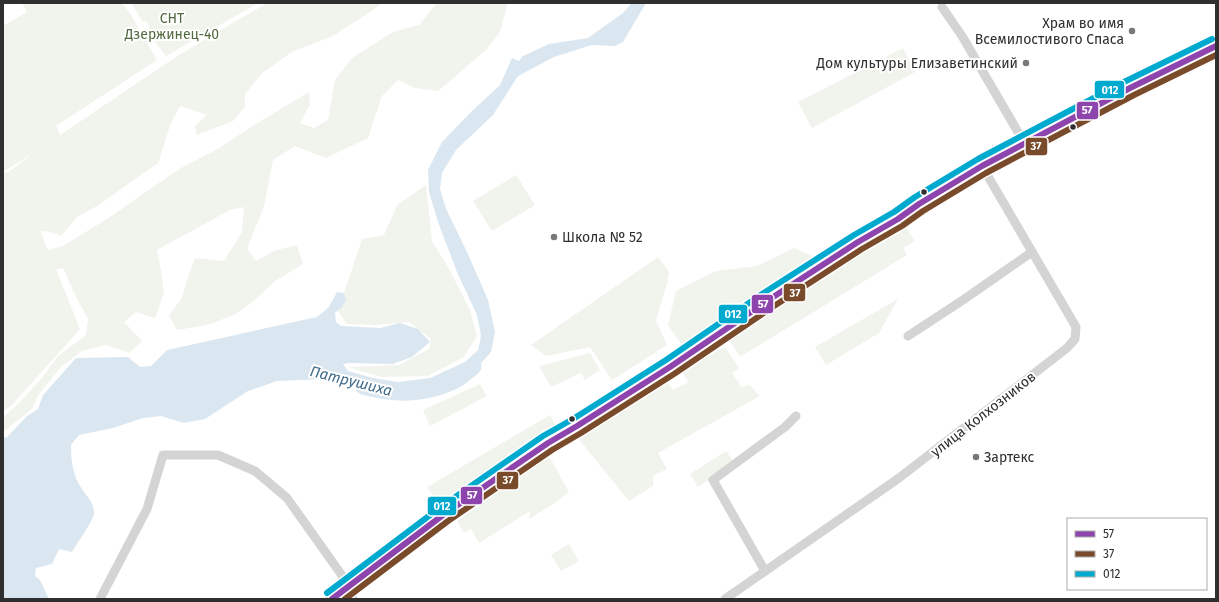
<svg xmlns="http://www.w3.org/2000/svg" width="1219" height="602" viewBox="0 0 1219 602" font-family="'Fira Sans',sans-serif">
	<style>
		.green { fill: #f1f4ed }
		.water { fill: #dbe7f0 }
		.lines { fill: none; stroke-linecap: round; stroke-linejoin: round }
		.river { stroke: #dbe7f0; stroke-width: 15 }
		.street { stroke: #d4d4d4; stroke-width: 9 }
		.secondary { stroke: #cdcdcd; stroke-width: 13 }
		.bus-1-casing { stroke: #fff; stroke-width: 9 }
		.bus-2-casing { stroke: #fff; stroke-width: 9 }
		.bus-3-casing { stroke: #fff; stroke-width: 9 }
		.bus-1 { stroke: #8e44ad; stroke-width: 6 }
		.bus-2 { stroke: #7a4b2a; stroke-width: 6 }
		.bus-3 { stroke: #00a9ce; stroke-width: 6 }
		.poi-dot { fill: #787878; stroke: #fff; stroke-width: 1.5 }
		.bus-dot { fill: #2f2f2f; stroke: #fff; stroke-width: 1.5 }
		.labels { text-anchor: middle; stroke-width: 4; stroke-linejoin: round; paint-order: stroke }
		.park-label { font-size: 14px; fill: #51693f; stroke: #fff }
		.poi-label { font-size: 14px; fill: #2f2f2f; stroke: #fff; text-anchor: end }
		.street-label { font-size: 14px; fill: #2f2f2f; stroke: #fff }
		.water-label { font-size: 15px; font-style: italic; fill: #416d8d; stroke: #fff }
		.line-badge { stroke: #fff; stroke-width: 1.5 }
		.badge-label { font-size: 11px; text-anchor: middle; font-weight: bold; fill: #fff }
	</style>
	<rect width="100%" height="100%" fill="#fff"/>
	<!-- green -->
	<g class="green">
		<path d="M22,3H122L130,13L157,60L56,126L60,135L179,55L234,22L268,3H383L364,16L333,36L292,52L262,73L245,94V107L233,121L197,135L195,126L207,115L180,106L170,125L165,142L158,163L97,206L77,217L61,236L50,232L40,231L48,250L63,246L107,219L179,169L216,150L254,125L309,92L310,104L300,123L314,128L328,120L335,80L352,58L393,32L419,25L437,3H508L500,32L486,50L438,91L415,88L398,80L382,96L368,138L326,158L295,146L273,160L264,207L247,248L256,261L276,250L297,245L303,264L275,281L255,300L236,314L208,325L177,330L169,315L182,298L186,283L195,258L224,261L242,232L244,207L230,210L157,250L161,271L164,293L155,318L136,312L124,322L142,341L129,353L106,345L82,351L61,367L39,394L32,409L3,432V417L20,402L41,379L58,356L86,335L88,319L76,297L63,268L56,269L80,329L12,405L3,412V174L10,171L33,153L3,172V26L27,12Z"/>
		<path d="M131,3H258L166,56L147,31L149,26L146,20L143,22Z"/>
		<path d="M903,48L915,72L812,128L798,102Z"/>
		<path d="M516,175L535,205L492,231L473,201Z"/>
		<path d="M426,185L432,241L448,267L470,310L477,336L464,357L428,376L381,377L348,367L399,365L429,349L431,339L409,322L377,325L347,324L338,311L362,239L384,235L397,205Z"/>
		<path d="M906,227L915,241L903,248L907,255L740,357L727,336Z"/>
		<path d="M794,248L812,256L796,272L684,348L668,325L676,291L716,271L757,266Z"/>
		<path d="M658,257L669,272L667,284L656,320L667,345L612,380L590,347L546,356L531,345Z"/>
		<path d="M898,299L879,333L826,365L815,347Z"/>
		<path d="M725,347L739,368L732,373L742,388L749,384L760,396L658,453L667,469L653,476V486L629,501L577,437L667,382L673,390L689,382L681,371Z"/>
		<path d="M590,353L600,370L585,380L581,373L551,387L539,366Z"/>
		<path d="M480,384L487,396L430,426L423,410Z"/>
		<path d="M550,415L557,428L443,509L427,487Z"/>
		<path d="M726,451L734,462L698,487L690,474Z"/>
		<path d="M549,456L569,492L555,503L529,519L530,511L479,543L471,529L464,533L457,521Z"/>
		<path d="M569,544L579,561L561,571L551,555Z"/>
	</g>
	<!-- water -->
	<path class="water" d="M632,3H646L623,42L615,46L592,45L554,57L518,76L493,115L456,150L442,173L440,189L446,209L467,252L488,300L495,332L491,352L477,368L443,386L426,391L402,393L356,387L325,379L277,381L248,391L205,419L184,423L161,416L143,418L113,428L79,435L71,445C71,458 72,472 79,484C84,494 95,502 94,514C92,523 77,543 72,552L59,549L52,564L36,568L35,576L40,580L49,599H3V438L7,437L27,416L38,409L43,395L76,358L128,357L140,367L151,366L167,350L317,317L329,307L337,292L344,293L346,300L342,307L335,313L336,322L341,326L380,328L400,323L418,329L430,342L412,357L393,364L349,363L343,364L348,371L373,378L398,382L430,378L465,362L478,350L481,336L477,315L457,272L438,222L429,192L428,170L442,142L470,113L500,85L512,58L519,61L523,56L549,44L588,38L623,13Z"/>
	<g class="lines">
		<!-- river -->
		<path class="river" d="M363,387C391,395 422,396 449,384C458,381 467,373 474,367"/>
		<!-- street -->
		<g class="street">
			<path d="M942,7L962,36L1025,144"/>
			<path d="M908,336L963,300L1032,252"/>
			<path d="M765,571L713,480L785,427L796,416"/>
			<path d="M100,599L147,509L163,455H218L255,471L287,498L341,574L353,599"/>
			<path d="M725,599L899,478L1067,348L1075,339L1076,327L982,166"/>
		</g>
		<!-- secondary -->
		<path class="secondary" d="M332,599L443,515L548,443L577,426L670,367L767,301L858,242L898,219L919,204L982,166L1038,136L1130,88L1216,46"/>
		<!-- bus-1 casing -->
		<g class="bus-1-casing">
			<path id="bus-1" d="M332,599L443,515L548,443L577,426L670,367L767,301L858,242L898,219L919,204L982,166L1130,88L1216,46"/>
		</g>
		<!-- bus-2 casing -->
		<g class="bus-2-casing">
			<path id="bus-2" d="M345,599L448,521L552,450L581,433L674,374L771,308L862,249L902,226L923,211L986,173L1134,95L1216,55"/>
		</g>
		<!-- bus-3 casing -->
		<g class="bus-3-casing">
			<path id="bus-3" d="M327,593L438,509L543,436L573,419L666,360L762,294L854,235L894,212L915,197L978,159L1126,81L1212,39"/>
		</g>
		<!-- bus-1 -->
		<use href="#bus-1" class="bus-1"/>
		<!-- bus-2 -->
		<use href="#bus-2" class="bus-2"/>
		<!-- bus-3 -->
		<use href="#bus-3" class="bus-3"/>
	</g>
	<!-- markers -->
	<g class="poi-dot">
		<circle cx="1132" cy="31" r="4"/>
		<circle cx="1026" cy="63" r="4"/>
		<circle cx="554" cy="237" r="4"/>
		<circle cx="976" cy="457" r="4"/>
	</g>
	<g class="bus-dot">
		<circle cx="1073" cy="127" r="3.5"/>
		<circle cx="924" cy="192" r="3.5"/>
		<circle cx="572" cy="419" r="3.5"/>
	</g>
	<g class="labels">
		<!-- park labels -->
		<g class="park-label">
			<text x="172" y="23">СНТ<tspan x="172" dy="16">Дзержинец-40</tspan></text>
		</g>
		<!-- poi labels -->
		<g class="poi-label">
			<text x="1124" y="28">Храм во имя<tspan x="1124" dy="16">Всемилостивого Спаса</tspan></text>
			<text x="1018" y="68">Дом культуры Елизаветинский</text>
			<text x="562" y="242" text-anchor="start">Школа № 52</text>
			<text x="984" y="462" text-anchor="start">Зартекс</text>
		</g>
		<!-- street labels -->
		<g class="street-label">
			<text transform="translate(983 414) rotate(-38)" y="5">улица Колхозников</text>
		</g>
		<!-- water labels -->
		<g class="water-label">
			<text transform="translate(351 381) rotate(14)" y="5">Патрушиха</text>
		</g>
	</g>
	<g class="line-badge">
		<rect x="1094" y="80" width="31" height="19" rx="4" fill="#00a9ce"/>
		<rect x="1076" y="101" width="23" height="19" rx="4" fill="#8e44ad"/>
		<rect x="1025" y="137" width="23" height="19" rx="4" fill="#7a4b2a"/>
		<rect x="783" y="283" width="23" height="19" rx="4" fill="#7a4b2a"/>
		<rect x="751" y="294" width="23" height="20" rx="4" fill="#8e44ad"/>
		<rect x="718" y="304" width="30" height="20" rx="4" fill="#00a9ce"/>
		<rect x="496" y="471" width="23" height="19" rx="4" fill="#7a4b2a"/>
		<rect x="460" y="486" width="23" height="19" rx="4" fill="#8e44ad"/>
		<rect x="427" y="496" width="30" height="20" rx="4" fill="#00a9ce"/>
	</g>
	<g class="badge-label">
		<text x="1110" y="94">012</text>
		<text x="1087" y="114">57</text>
		<text x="1036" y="150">37</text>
		<text x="795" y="297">37</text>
		<text x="763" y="308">57</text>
		<text x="733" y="318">012</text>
		<text x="508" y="484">37</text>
		<text x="472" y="499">57</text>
		<text x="442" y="510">012</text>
	</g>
	<!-- border -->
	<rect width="1219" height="602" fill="none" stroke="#2f2f2f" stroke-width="8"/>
	<!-- legend -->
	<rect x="1067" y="518" width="140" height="72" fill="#ffffff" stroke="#acacac"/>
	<rect x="1075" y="531" width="20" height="6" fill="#8e44ad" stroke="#acacac"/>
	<text x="1103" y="538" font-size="12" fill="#2f2f2f">57</text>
	<rect x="1075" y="551" width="20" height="6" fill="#7a4b2a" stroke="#acacac"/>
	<text x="1103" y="558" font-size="12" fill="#2f2f2f">37</text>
	<rect x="1075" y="571" width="20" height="6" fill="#00a9ce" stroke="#acacac"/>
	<text x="1103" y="578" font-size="12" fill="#2f2f2f">012</text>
</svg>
